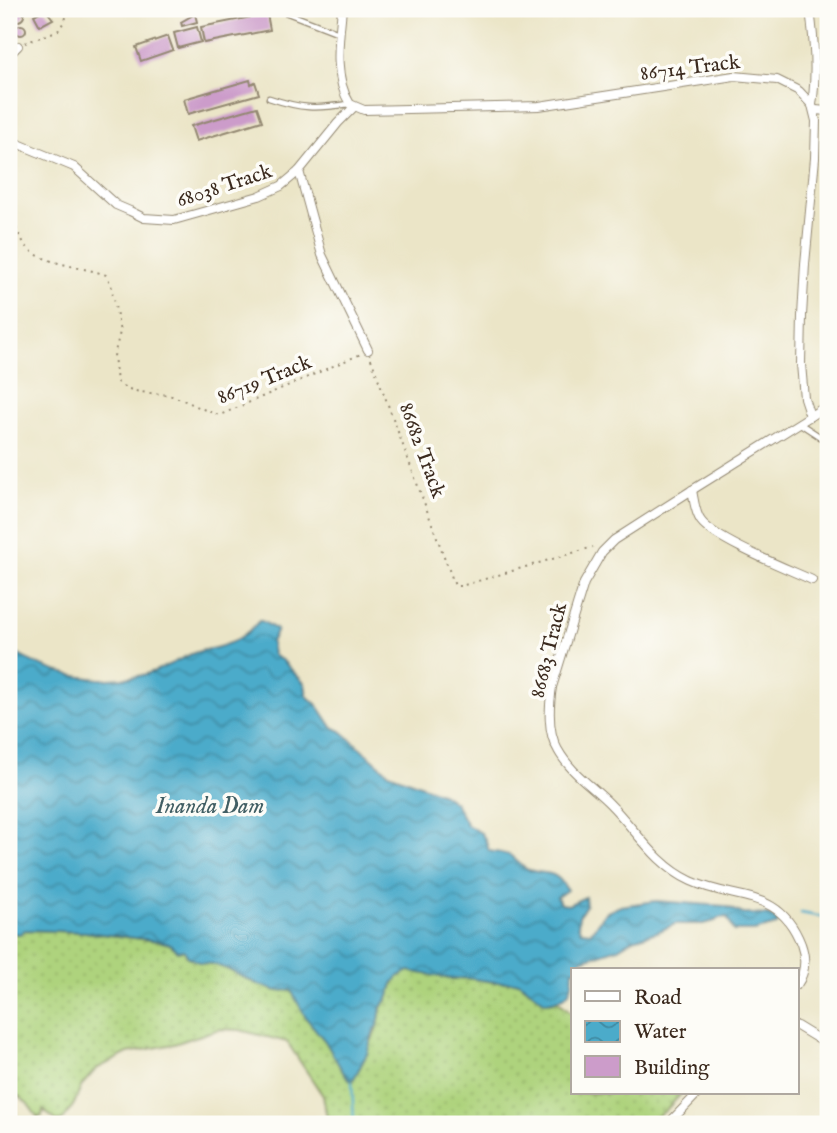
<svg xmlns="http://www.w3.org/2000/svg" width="837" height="1133" viewBox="0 0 837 1133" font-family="'IM FELL English',serif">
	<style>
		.grass { fill: url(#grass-dots); stroke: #747e4e; stroke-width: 2 }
		.water { fill: url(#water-waves); stroke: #436a74; stroke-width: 2 }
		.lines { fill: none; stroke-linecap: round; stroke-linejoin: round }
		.stream { stroke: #4babca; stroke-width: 2.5 }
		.building { fill: #cc9cca }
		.service-casing { stroke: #938872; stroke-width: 7 }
		.minor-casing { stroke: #938872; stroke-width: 10 }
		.path { stroke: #938872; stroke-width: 2; stroke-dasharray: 2 5; stroke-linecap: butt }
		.service { stroke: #fff; stroke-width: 4.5 }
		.minor { stroke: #fff; stroke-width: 8 }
		.labels { text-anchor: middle; stroke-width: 7; stroke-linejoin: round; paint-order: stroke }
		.street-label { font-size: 21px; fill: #3b2a1e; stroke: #fdfcf7 }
		.water-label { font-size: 23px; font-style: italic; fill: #415e63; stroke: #fdfcf7 }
	</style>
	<defs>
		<pattern id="grass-dots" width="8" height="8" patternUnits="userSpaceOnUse" patternTransform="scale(1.75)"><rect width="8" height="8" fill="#aed37d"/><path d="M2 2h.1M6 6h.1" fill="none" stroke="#97b56c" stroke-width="1.8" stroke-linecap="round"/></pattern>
		<pattern id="water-waves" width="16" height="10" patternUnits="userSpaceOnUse" patternTransform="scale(1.75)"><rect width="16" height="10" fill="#4babca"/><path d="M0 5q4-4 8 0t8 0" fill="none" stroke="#408ba3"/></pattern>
	</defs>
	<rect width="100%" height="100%" fill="#fdfcf7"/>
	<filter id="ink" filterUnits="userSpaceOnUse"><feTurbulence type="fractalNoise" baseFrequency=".0143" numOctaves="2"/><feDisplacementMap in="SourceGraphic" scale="14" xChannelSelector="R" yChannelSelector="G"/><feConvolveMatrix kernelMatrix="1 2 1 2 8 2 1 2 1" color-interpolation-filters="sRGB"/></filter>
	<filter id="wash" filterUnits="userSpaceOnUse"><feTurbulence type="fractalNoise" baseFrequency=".00686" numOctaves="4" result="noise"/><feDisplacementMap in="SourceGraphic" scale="28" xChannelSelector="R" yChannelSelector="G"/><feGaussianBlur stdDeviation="1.57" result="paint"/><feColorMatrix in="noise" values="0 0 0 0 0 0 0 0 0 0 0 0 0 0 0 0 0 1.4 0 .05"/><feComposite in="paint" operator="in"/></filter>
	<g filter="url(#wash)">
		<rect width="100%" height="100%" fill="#ebe5c7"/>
		<!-- grass -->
		<path class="grass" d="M24,930L85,932L159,941L170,944L178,951L184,950L188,957L201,963L213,964L227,969L257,984L277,991L291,990L336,1056L343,1072L359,1069L378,1026L381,1007L388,999L393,984L398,977L409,970L452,979L466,978L495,982H519L545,1002L558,1001L573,1014V1093H682L665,1111L646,1124H328L323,1096L287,1042L240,1030L219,1029L174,1044L128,1053L96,1069L82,1085L74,1104L63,1120L58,1122L43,1110L42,1116L38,1118L27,1103L9,1089V933L20,934Z"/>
		<!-- water -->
		<path class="water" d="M260,620L277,630L271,642L273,655L283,661L305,684L307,696L318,706L332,727L341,731L389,773L443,794L455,803L467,825L481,833L485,839L489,851C495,852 506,853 511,856C518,861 520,867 529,870C547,876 555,868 567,890L557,897L560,904L568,905L585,897L586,905L579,916L578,926L581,931L591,932L605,913L620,906L656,901L725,906L743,914L769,915L779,920L777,925L754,931H734L727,917L719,918L715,921L704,924H675L657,932L633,939L618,948L581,960L577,970H573C573,993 568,1000 545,1002L519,982H495L466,978L452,979L409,971L398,977L393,984L388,999L381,1007L378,1026L374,1030L367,1054L352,1082L343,1072L325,1041L306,1018L291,990L277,991L257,984L227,969L213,964L201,963L188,957L184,950L178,951L170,944L159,941L85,932L25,930L20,934L9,933V649C45,673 95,685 139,676C158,672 175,661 194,653C201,650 208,650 215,648C234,643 247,635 260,620Z"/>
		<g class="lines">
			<!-- stream -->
			<g class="stream">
				<path d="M801,913L828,918"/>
				<path d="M352,1082L354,1124"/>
			</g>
		</g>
		<g id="blocks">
			<!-- building -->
			<g class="building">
				<circle cx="18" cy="15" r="6"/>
				<path d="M45,9L53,19L40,26L34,15Z"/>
				<path d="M195,14L197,22L182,26L181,22Z"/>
				<path d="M267,14L270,30L204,43L201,27Z"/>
				<circle cx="21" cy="30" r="5"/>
				<path d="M197,27L201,42L178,48L174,33Z"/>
				<path d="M168,36L173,50L141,61L136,47Z"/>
				<path d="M250,80L251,84L255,82L259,94L188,114L184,99Z"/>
				<path d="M257,107L262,121L196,141L191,126Z"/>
			</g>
		</g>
	</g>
	<g filter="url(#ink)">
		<use href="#blocks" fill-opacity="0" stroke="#938872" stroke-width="2"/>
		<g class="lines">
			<!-- service casing -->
			<g class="service-casing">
				<g id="service">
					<path d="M277,9L339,33"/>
					<path d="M269,98C302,109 315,109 349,104"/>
					<path d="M799,423L828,442"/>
				</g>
			</g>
			<!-- minor casing -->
			<g class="minor-casing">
				<g id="minor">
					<path d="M342,9C339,39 333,77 350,104L364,110L539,106L734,76L777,80L799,91L812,105L816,121L815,158L805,264L802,316L801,364L804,398L810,416"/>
					<path d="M810,9C814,41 817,72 812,105"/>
					<path d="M9,55L18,46"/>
					<path d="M815,110L828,111"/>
					<path d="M9,140L74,167L116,205L130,211L144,218L174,220L259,196L281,186L299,171L338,123L354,107"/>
					<path d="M299,171L322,255L368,350"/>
					<path d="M692,490C694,500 695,513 701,521C715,540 788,569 812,580"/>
					<path d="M797,985C806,972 806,958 801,944C779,887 736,902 691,881C656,865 636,830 610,804C592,786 570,772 558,750C547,732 549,707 552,687L584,583L602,552L614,540L692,490L828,405"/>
					<path d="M797,1026L828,1045"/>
					<path d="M668,1124L698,1093"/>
				</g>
			</g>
			<!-- path -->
			<g class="path">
				<path d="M25,43L59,30L71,9"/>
				<path d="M9,208C14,222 18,237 28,248C42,264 85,267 106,275L111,284L120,332L114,356L117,382C134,396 152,391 172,396C189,401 203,411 220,415L361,354"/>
				<path d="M371,359L455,586H461L593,547"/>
			</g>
			<!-- service -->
			<use href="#service" class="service"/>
			<!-- minor -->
			<use href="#minor" class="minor"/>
		</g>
	</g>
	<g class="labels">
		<!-- street labels -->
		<g class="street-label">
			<text transform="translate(690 67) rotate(-7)" y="7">86714 Track</text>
			<text transform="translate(224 185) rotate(-18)" y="7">68038 Track</text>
			<text transform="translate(264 379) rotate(-22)" y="7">86719 Track</text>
			<text transform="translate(423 450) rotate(70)" y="7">86682 Track</text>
			<text transform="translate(548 650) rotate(-76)" y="7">86683 Track</text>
		</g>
		<!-- water labels -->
		<g class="water-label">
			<text x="210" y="813">Inanda Dam</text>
		</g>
	</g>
	<!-- margin -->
	<rect width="837" height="1133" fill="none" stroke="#fdfcf7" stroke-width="35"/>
	<!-- legend -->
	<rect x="571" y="968" width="228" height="126" fill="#fdfcf7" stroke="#afa8a0" stroke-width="2"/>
	<rect x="585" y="991" width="35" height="10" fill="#ffffff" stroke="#afa8a0" stroke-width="2"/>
	<text x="634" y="1004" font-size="21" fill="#3b2a1e">Road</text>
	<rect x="585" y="1021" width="35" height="21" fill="url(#water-waves)" stroke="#afa8a0" stroke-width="2"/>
	<text x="634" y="1038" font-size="21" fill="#3b2a1e">Water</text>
	<rect x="585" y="1056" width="35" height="21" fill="#cc9cca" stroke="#afa8a0" stroke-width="2"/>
	<text x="634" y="1074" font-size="21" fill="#3b2a1e">Building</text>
</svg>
